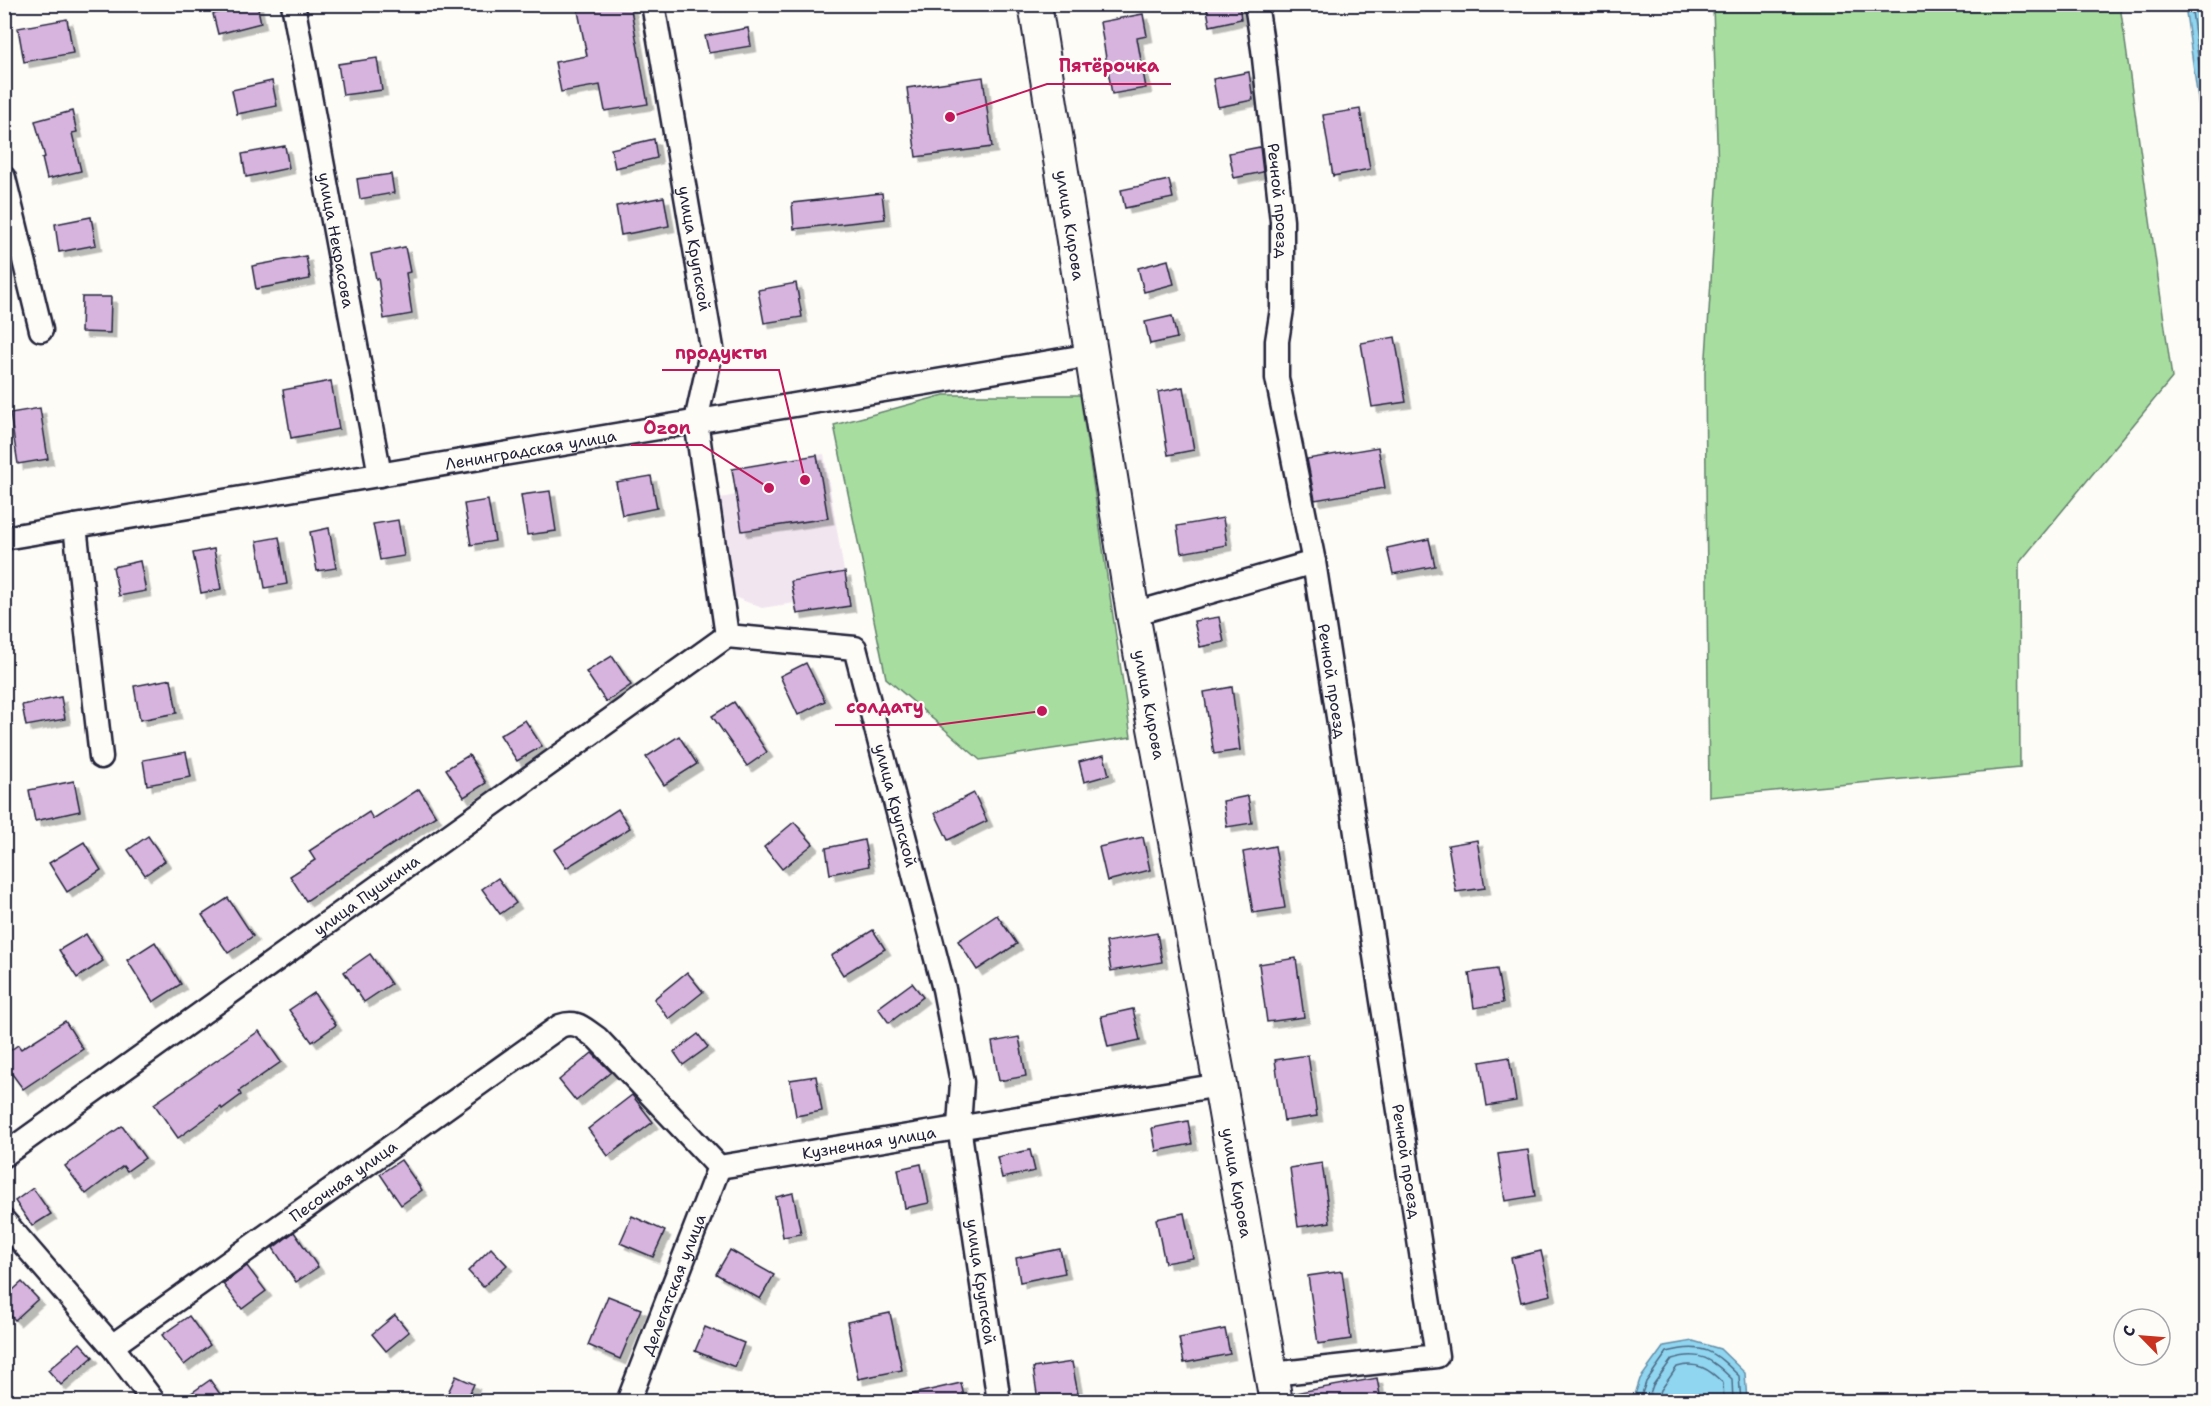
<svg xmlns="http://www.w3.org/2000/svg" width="2211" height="1406" viewBox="0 0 2211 1406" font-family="'Shantell Sans',sans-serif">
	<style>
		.built { fill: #f1e6f0 }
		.green { fill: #a7dd9f; stroke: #64806d; stroke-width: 1.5 }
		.water { fill: #90d6f1; stroke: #648ea8; stroke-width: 1.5 }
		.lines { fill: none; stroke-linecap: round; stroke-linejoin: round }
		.shore { stroke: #4e6a84; stroke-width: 1.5 }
		.building { fill: #d6b4de; stroke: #22223b; stroke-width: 1.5; filter: url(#shadow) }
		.street-casing { stroke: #22223b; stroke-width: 27 }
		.secondary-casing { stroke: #22223b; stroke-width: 36 }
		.street { stroke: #fdfcf7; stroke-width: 22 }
		.secondary { stroke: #fdfcf7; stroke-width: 32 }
		.labels { text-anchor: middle; stroke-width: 4.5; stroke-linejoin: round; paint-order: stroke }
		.street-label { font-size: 16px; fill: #22223b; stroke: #fdfcf7 }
		.leader { fill: none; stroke: #c2185b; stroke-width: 2 }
		.callout-dot { fill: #c2185b; stroke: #fdfcf7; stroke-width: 2 }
		.callout-label { font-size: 18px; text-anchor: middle; font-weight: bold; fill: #c2185b; stroke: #fdfcf7; stroke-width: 4.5; stroke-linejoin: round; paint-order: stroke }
	</style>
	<defs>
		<filter id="shadow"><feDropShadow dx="5.5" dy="5.5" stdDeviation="0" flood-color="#0004"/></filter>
	</defs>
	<rect width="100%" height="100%" fill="#fdfcf7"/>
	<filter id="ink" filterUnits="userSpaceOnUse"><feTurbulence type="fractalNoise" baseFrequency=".0167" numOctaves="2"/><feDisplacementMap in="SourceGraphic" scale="12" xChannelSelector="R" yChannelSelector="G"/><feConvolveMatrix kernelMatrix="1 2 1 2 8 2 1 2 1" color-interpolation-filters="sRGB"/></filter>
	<g filter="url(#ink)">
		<!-- built -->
		<path class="built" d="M824,454L850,606L797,614L795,603L762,608L734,597L715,499L736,495L732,469Z"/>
		<!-- green -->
		<g class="green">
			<path d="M1713,5H2120L2172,378L2019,563L2020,768L1709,797L1705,372L1718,174Z"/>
			<path d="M944,395H1080L1131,737L980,760L886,678L834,425Z"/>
		</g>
		<!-- water -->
		<g class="water">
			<path d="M2185,5H2206V158Z"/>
			<path d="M1693,1341L1720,1349L1745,1373L1747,1401H1633L1640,1379L1664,1346Z"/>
		</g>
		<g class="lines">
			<!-- shore -->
			<g class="shore">
				<path d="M2191,4L2206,116"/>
				<path d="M1639,1402L1646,1382L1667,1352C1703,1342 1714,1351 1739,1376L1741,1402"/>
				<path d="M1647,1402L1653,1385L1672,1359C1701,1350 1711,1359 1732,1379L1733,1402"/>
				<path d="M1657,1402L1661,1390L1677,1367C1697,1361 1709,1369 1723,1383L1724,1402"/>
			</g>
		</g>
		<!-- building -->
		<g class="building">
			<path d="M251,4H257L261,23L218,34L213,14Z"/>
			<path d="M586,4H630L648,104L605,111L600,85L561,92L555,62L587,56L577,6Z"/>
			<path d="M1206,4H1239L1241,19L1210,26Z"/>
			<path d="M1143,14L1147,36L1137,38L1146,88L1112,94L1100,22Z"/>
			<path d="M67,19L73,53L24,62L18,28Z"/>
			<path d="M748,28L751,46L709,53L705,36Z"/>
			<path d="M377,58L382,90L343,95L338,64Z"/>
			<path d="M1249,72L1253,100L1218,107L1213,79Z"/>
			<path d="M983,77L992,147L916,157L907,88Z"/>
			<path d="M272,81L277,106L237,114L232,90Z"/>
			<path d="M1360,109L1370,169L1333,176L1323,115Z"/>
			<path d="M72,111L77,132L72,133L81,171L47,179L42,158L45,157L35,121Z"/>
			<path d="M654,139L657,158L615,168L611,149Z"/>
			<path d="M285,146L289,168L246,177L242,154Z"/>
			<path d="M1260,147L1263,172L1234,178L1229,153Z"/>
			<path d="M391,174L394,193L360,199L357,179Z"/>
			<path d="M1169,180L1173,198L1125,208L1121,190Z"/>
			<path d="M882,193L885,219L794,229L792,203Z"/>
			<path d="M664,197L669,226L621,235L616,206Z"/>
			<path d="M91,217L96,245L59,252L55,224Z"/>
			<path d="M405,247L410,272L406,273L412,314L384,319L378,278L376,279L371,254Z"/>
			<path d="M306,256L310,279L256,289L252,266Z"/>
			<path d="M1168,260L1174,284L1144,292L1138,268Z"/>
			<path d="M796,283L802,317L764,323L758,290Z"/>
			<path d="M82,297H111L110,333L81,332Z"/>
			<path d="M1172,316L1177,338L1150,344L1145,322Z"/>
			<path d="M1395,337L1406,402L1372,407L1361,343Z"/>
			<path d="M331,381L339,429L291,438L283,390Z"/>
			<path d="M1183,387L1194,450L1168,455L1158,392Z"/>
			<path d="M40,408L48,459L18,464L10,413Z"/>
			<path d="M1378,447L1385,488L1315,500L1307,459Z"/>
			<path d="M817,455L828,518L742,531L732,469Z"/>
			<path d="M651,476L657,508L622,515L616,482Z"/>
			<path d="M550,491L556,531L527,535L521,495Z"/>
			<path d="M488,500L495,541L471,545L464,504Z"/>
			<path d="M1223,518L1227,545L1181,553L1177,526Z"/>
			<path d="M398,520L404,556L380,560L373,524Z"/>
			<path d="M329,528L336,568L317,571L310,532Z"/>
			<path d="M279,537L287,584L265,588L257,541Z"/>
			<path d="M1429,539L1435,566L1393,574L1387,548Z"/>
			<path d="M214,549L221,589L201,593L193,553Z"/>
			<path d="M140,561L146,591L119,596L113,567Z"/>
			<path d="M845,572L850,606L797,614L791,581Z"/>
			<path d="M1219,617L1224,642L1200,647L1194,621Z"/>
			<path d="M612,656L631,685L606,702L586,672Z"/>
			<path d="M806,663L825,701L798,715L780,676Z"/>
			<path d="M171,679L177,713L140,720L134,686Z"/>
			<path d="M1232,687L1240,750L1214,754L1204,692Z"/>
			<path d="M61,697L65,719L26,726L22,705Z"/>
			<path d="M734,702L767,752L747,766L712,716Z"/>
			<path d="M525,720L542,746L517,761L500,735Z"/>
			<path d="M679,736L697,764L664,785L646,757Z"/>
			<path d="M186,752L191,777L147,785L143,760Z"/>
			<path d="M469,755L486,783L464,797L446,769Z"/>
			<path d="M1104,755L1109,775L1084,782L1079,762Z"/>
			<path d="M74,781L80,811L35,821L29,790Z"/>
			<path d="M419,789L436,816L306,901L290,876L315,860L309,851L369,812L373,819Z"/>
			<path d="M974,793L987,821L948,840L935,813Z"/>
			<path d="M1248,796L1252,823L1227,827L1223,801Z"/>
			<path d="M618,809L630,828L566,868L554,850Z"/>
			<path d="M794,822L813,844L782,869L764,847Z"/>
			<path d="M148,836L165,861L145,875L128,850Z"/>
			<path d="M1143,837L1150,870L1107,881L1099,847Z"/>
			<path d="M864,840L869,866L830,874L826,848Z"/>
			<path d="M1477,840L1485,888L1456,892L1448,845Z"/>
			<path d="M84,842L101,870L67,892L49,863Z"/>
			<path d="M1275,846L1285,908L1253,913L1243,852Z"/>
			<path d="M498,878L516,903L500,914L482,889Z"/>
			<path d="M228,898L253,936L228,953L202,915Z"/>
			<path d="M997,915L1017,944L977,970L958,941Z"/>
			<path d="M873,930L885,949L843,975L831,956Z"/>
			<path d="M1157,933L1162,962L1111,971L1106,942Z"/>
			<path d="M86,934L103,961L77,978L59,950Z"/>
			<path d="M155,942L181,984L153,1002L127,960Z"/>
			<path d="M370,954L391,984L364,1002L344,972Z"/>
			<path d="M1296,958L1304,1017L1267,1022L1259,964Z"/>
			<path d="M1497,969L1503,1003L1474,1008L1469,973Z"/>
			<path d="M687,972L703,992L669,1019L654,999Z"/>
			<path d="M912,983L923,997L889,1023L878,1008Z"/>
			<path d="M314,993L336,1025L312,1042L289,1010Z"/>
			<path d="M1133,1009L1140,1040L1108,1047L1101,1016Z"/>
			<path d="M65,1021L83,1049L23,1089L4,1063V1055L18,1045L21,1049Z"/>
			<path d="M259,1031L281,1062L239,1091L241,1095L222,1109L221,1107L178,1138L154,1104Z"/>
			<path d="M698,1034L708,1047L683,1065L674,1052Z"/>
			<path d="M1019,1037L1026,1076L999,1081L992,1042Z"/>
			<path d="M592,1053L611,1072L576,1101L559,1080Z"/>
			<path d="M1308,1055L1317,1116L1284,1121L1275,1060Z"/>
			<path d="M1509,1057L1516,1101L1487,1106L1480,1062Z"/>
			<path d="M816,1076L822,1111L796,1116L790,1080Z"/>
			<path d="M632,1095L653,1122L608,1156L588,1129Z"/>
			<path d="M1188,1121L1192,1144L1156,1151L1152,1128Z"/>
			<path d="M122,1126L145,1158L127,1171L123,1166L86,1194L65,1166Z"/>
			<path d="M1030,1150L1035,1171L1002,1178L997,1157Z"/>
			<path d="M1528,1150L1535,1196L1505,1201L1498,1154Z"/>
			<path d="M401,1160L422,1190L401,1205L380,1174Z"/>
			<path d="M1322,1163L1330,1222L1298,1227L1290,1168Z"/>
			<path d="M921,1164L929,1203L905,1208L898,1169Z"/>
			<path d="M33,1188L51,1214L32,1226L15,1201Z"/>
			<path d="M793,1193L801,1234L783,1237L776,1197Z"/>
			<path d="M1184,1213L1193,1258L1165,1263L1156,1219Z"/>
			<path d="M632,1216L665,1231L653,1257L620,1243Z"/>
			<path d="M294,1232L318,1267L296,1282L273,1248Z"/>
			<path d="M491,1248L507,1265L483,1287L468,1271Z"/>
			<path d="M1060,1249L1065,1273L1020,1282L1016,1258Z"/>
			<path d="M730,1250L774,1275L760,1299L716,1274Z"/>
			<path d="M1541,1251L1551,1295L1521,1302L1511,1258Z"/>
			<path d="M247,1266L266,1291L242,1309L223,1284Z"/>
			<path d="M1342,1271L1351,1339L1318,1344L1308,1276Z"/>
			<path d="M22,1282L38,1299L15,1320L4,1309V1298Z"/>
			<path d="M608,1296L641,1309L620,1359L588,1345Z"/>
			<path d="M890,1313L902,1370L858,1379L847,1322Z"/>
			<path d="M395,1315L409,1332L386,1351L372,1334Z"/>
			<path d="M189,1316L210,1345L184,1365L162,1335Z"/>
			<path d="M705,1327L744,1343L735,1367L695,1351Z"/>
			<path d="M1225,1329L1230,1354L1184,1363L1179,1338Z"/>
			<path d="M80,1343L93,1357L61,1385L48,1370Z"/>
			<path d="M1072,1362L1078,1394L1038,1400L1033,1368Z"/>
			<path d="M456,1376L474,1384L466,1401H444Z"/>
			<path d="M1377,1378L1381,1401H1295L1294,1393Z"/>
			<path d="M210,1380L225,1401H180Z"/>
			<path d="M961,1383L965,1401H909L908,1395Z"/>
		</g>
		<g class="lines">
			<!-- street casing -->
			<g class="street-casing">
				<g id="street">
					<path id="s1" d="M293,4L380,475"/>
					<path id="s2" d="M653,4L712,348L696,421L727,636L855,648L944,989L962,1082L959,1126L999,1402"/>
					<path id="s3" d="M1256,4L1263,49L1282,221V309L1277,341V378L1314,562L1437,1356L1272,1374"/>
					<path d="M4,178L41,330"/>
					<path d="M75,526L101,757"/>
					<path id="s4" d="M4,538L1092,355"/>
					<path d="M1133,614L1314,562"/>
					<path id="s5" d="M4,1155L727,636"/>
					<path d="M4,1221L112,1346L154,1402"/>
					<path id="s6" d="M112,1346L560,1026C578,1020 583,1029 597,1038L719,1167L1220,1085"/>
					<path id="s7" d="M628,1402L719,1167"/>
				</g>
			</g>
			<!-- secondary casing -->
			<g class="secondary-casing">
				<g id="secondary">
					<path id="s8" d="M1035,4L1133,614L1220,1085L1276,1402"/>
				</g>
			</g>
			<!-- street -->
			<use href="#street" class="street"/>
			<!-- secondary -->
			<use href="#secondary" class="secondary"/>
		</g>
	</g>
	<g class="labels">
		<!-- street labels -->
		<g class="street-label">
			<text dy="6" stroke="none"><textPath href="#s3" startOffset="198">Речной проезд</textPath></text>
			<text dy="6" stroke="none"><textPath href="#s8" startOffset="224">улица Кирова</textPath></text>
			<text dy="6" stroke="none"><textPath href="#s1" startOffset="240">улица Некрасова</textPath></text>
			<text dy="6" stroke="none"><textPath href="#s2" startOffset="248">улица Крупской</textPath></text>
			<text dy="6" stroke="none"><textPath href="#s4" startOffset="534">Ленинградская улица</textPath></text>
			<text dy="6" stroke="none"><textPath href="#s3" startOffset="684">Речной проезд</textPath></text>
			<text dy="6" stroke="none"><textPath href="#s8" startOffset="710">улица Кирова</textPath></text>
			<text dy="6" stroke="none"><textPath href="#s2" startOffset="932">улица Крупской</textPath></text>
			<text dy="6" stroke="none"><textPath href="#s5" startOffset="446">улица Пушкина</textPath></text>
			<text dy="6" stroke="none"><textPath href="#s6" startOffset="921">Кузнечная улица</textPath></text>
			<text dy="6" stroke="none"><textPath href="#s3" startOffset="1170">Речной проезд</textPath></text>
			<text dy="6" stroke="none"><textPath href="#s6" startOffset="284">Песочная улица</textPath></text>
			<text dy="6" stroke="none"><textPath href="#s8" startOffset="1196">улица Кирова</textPath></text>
			<text dy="6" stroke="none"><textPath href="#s2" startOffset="1418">улица Крупской</textPath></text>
			<text dy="6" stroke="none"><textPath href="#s7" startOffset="126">Делегатская улица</textPath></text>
		</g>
	</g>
	<!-- callouts -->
	<path class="leader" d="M950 117L1047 84H1171M805 480L779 370H662M769 488L702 445H631M1042 711L936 725H835"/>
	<g class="callout-dot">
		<circle cx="950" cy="117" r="6"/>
		<circle cx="805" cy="480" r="6"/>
		<circle cx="769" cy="488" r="6"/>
		<circle cx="1042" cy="711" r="6"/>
	</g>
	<g class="callout-label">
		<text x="1109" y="72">Пятёрочка</text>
		<text x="721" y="359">продукты</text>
		<text x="667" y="434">Ozon</text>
		<text x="885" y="713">солдату</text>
	</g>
	<!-- margin -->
	<rect width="2211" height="1406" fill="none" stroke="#fdfcf7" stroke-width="24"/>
	<rect x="12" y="12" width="2187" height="1382" fill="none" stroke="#22223b" stroke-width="2" filter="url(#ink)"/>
	<!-- north arrow -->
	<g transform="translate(2142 1337) rotate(295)"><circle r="28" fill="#fdfcf7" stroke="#a5a5ac" stroke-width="1.5"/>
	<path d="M0-4.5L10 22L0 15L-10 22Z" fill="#c8321e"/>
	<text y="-9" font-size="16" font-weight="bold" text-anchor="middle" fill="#22223b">С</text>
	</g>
</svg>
